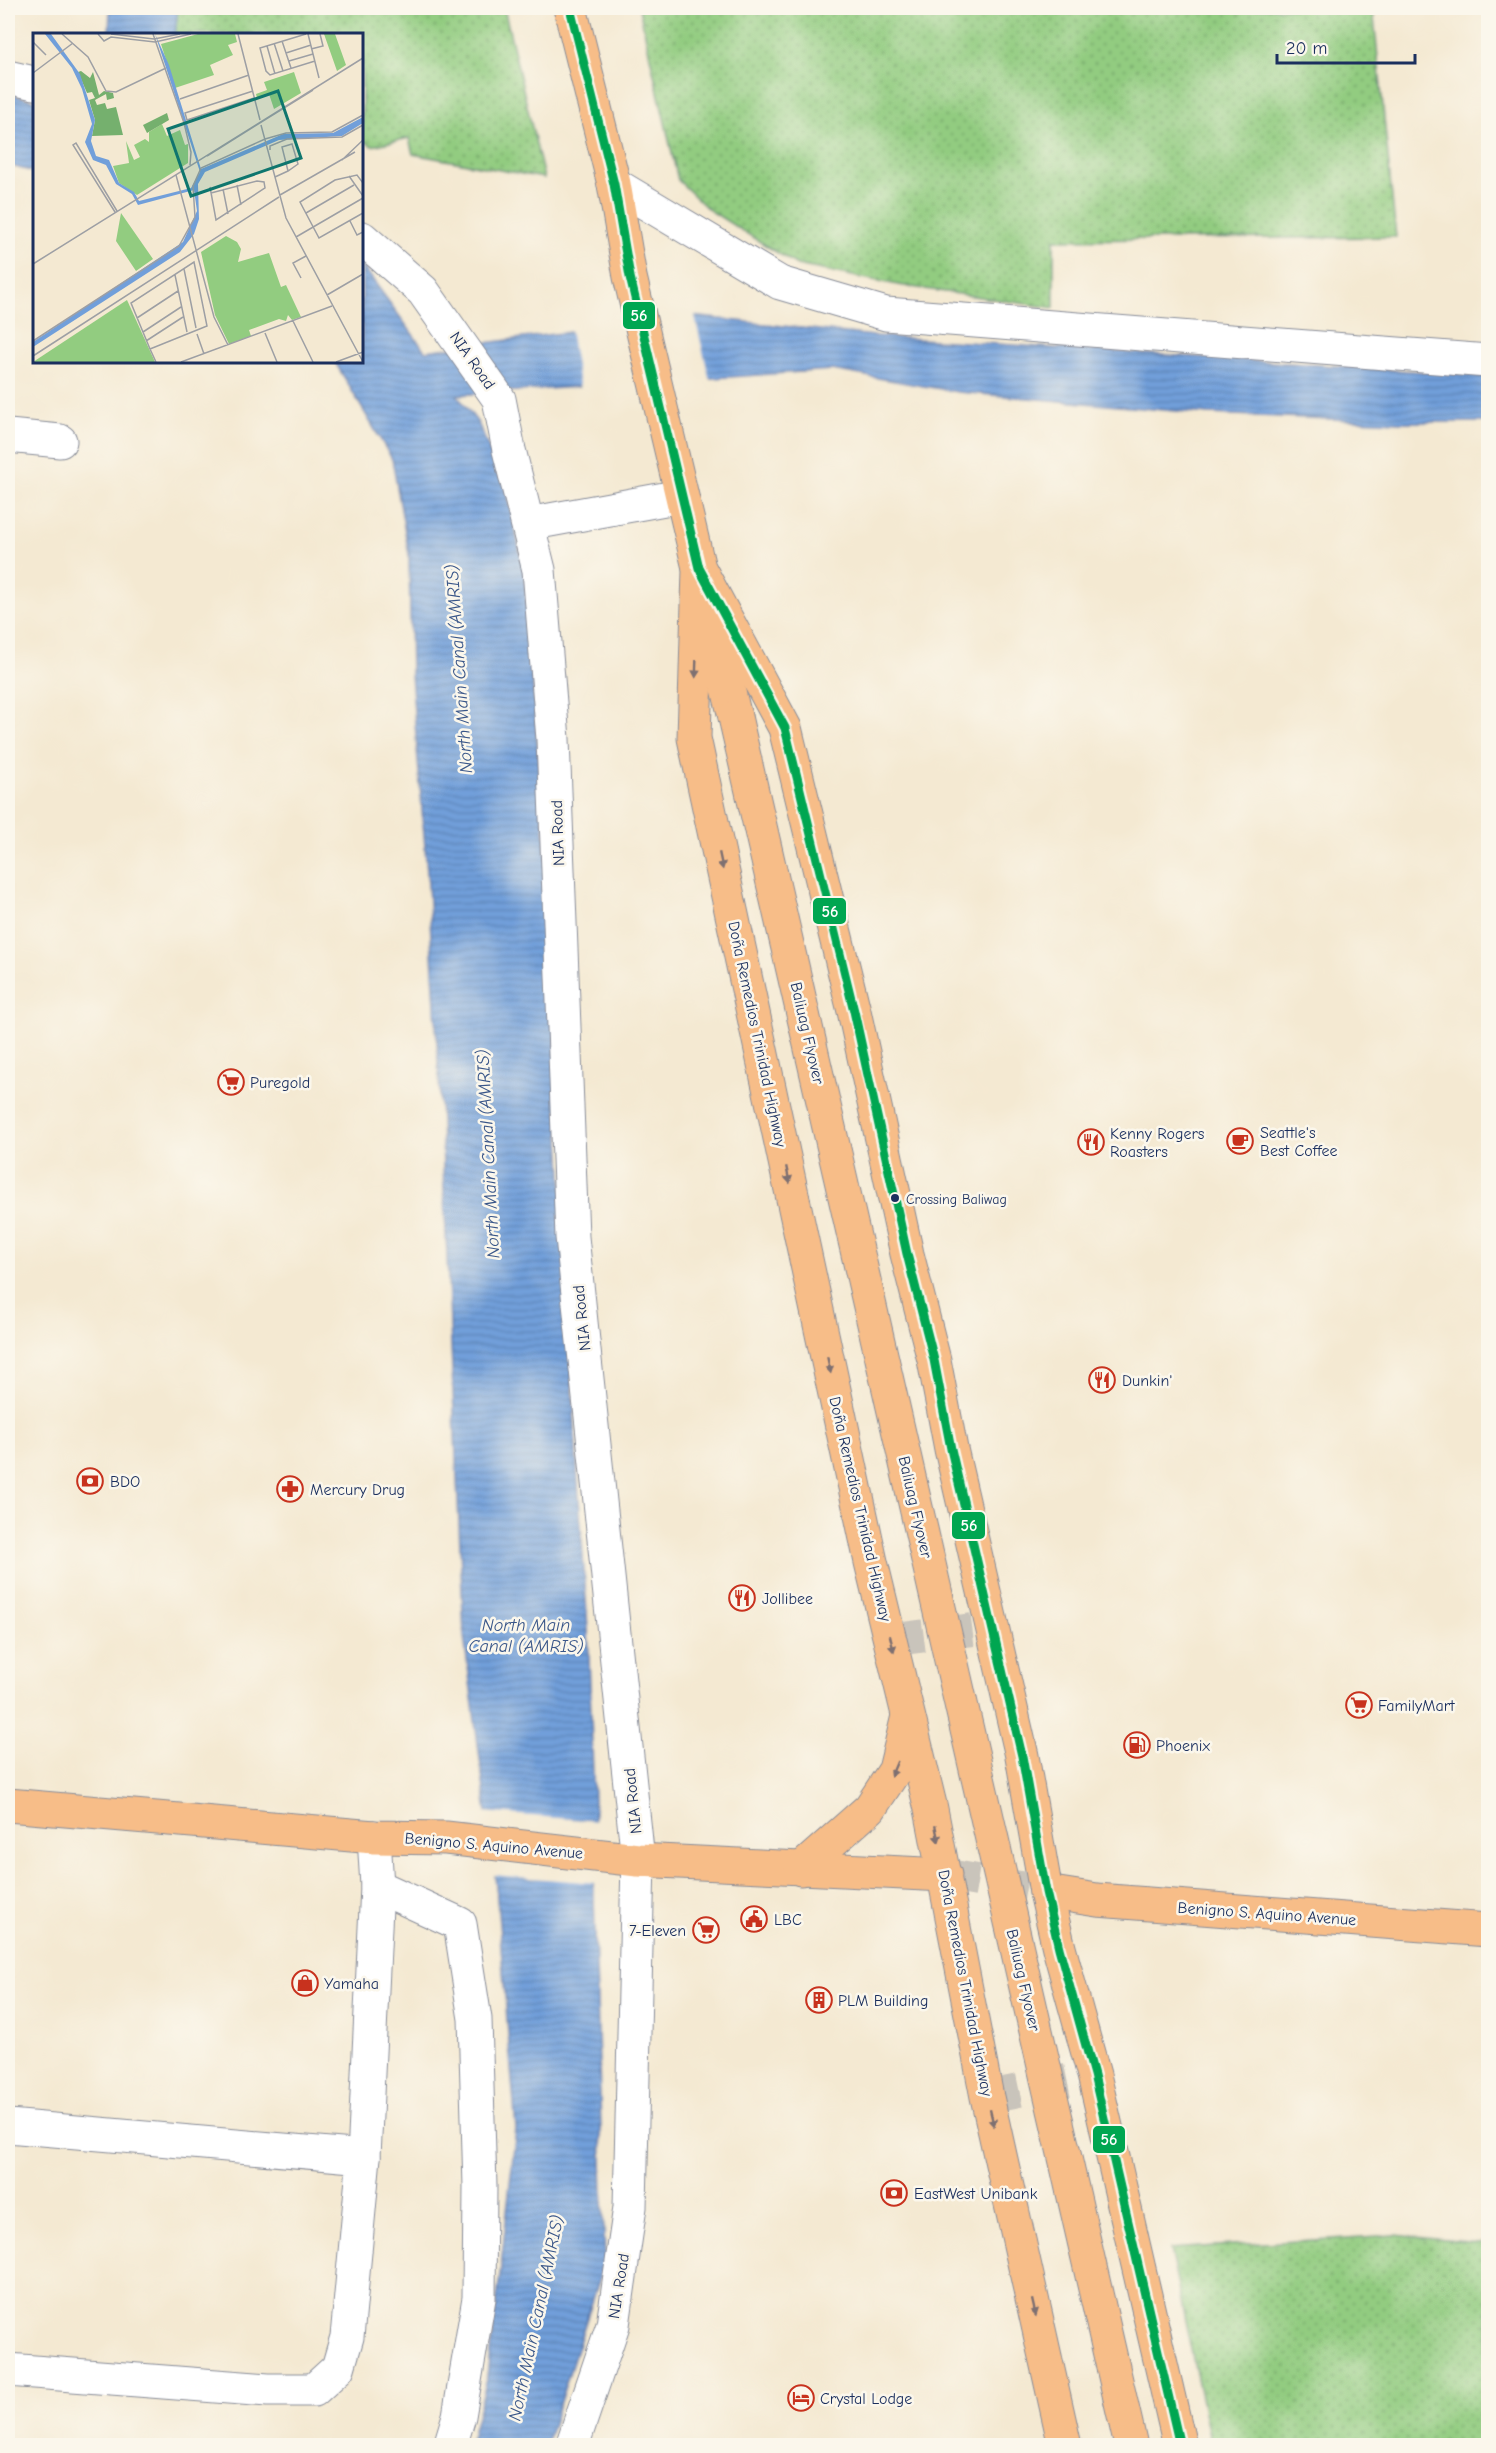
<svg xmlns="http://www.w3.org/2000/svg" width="1496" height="2453" viewBox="0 0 1496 2453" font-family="'Comic Neue',sans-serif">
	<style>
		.grass { fill: url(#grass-dots); stroke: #567e6f; stroke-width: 1.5 }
		.water { fill: url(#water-rules); stroke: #46679c; stroke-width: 1.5 }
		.pier { fill: #f4e9d2 }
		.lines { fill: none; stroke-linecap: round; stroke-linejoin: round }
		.major-tunnel { stroke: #c9c4bb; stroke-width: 33; stroke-dasharray: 33 16; stroke-linecap: butt }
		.highway-tunnel { stroke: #c9c4bb; stroke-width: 33; stroke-dasharray: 33 16; stroke-linecap: butt }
		.minor-casing { stroke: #888c98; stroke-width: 35 }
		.major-casing { stroke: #888c98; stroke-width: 35 }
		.highway-casing { stroke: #888c98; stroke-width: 35 }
		.minor { stroke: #fff; stroke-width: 33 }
		.major { stroke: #f7bd88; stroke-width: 33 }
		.highway { stroke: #f7bd88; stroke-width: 33 }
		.highway-bridge-casing { stroke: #888c98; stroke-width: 35; stroke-linecap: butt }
		.highway-bridge { stroke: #f7bd88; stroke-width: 33 }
		.bus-1-casing { stroke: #fbf7ec; stroke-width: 14 }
		.bus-1 { stroke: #00a651; stroke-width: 9 }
		.oneway { fill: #7e6f71 }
		.bus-dot { fill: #1b2f5e; stroke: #fbf7ec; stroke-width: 2 }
		.labels { text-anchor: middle; stroke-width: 5; stroke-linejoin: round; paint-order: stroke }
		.bus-label { font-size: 14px; fill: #1b2f5e; stroke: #fbf7ec; text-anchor: start }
		.street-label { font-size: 16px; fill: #1b2f5e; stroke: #fbf7ec }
		.poi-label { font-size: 16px; fill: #1b2f5e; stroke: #fbf7ec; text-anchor: start }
		.water-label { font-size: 18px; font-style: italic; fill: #395689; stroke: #fbf7ec }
		.inset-road { fill: none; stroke: #9d9fa4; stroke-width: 1.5 }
		.view { fill: #0f766e; fill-opacity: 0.15; stroke: #0f766e; stroke-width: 3 }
		.inset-edge { fill: none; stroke: #1b2f5e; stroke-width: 3 }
		.line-badge { stroke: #fbf7ec; stroke-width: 2 }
		.badge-label { font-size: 16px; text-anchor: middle; font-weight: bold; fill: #fff }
	</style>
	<defs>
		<pattern id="grass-dots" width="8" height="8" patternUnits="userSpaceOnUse" patternTransform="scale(1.5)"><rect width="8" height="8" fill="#92cc80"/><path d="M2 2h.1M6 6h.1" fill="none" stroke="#76a66c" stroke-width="1.8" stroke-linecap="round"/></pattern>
		<pattern id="water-rules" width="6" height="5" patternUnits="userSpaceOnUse" patternTransform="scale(1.5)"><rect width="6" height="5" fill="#719fda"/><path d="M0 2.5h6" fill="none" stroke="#5c82b4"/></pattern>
	</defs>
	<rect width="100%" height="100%" fill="#fbf7ec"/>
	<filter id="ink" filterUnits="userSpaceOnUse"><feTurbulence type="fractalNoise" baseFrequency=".0167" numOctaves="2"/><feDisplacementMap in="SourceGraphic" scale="12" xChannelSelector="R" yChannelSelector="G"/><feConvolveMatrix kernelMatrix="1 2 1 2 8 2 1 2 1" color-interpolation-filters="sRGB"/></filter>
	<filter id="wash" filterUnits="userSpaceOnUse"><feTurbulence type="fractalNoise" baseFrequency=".008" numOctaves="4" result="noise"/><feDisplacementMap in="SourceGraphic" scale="24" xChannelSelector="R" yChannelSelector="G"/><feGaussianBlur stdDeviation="1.35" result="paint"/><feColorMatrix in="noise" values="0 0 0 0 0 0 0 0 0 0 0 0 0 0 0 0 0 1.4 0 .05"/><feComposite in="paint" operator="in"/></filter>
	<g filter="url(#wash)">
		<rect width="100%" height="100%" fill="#f4e9d2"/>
		<!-- grass -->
		<g class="grass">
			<path d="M178,8H504L544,178L413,154L409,138L372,146L362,140V34H175Z"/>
			<path d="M639,8H1373L1396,237L1054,240V308L898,285L797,265L709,210L678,180Z"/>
			<path d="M1394,2235L1488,2244V2445H1211L1170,2249Z"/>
		</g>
		<!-- water -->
		<g class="water">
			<path d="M110,8H178L175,34H109Z"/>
			<path d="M8,94L34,100V172L8,165Z"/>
			<path d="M362,265L425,351L692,316L874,336L1488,376V422H1401L1209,414L958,392L832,370L457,395L478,423L507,492L524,572L545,842L577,1469L588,1629L594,1801L593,1864L605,2262L546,2445H469L486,2383L500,2275L516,2129L495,1875L464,1636L439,1076L428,884L411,674L409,554L392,459L335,362H362Z"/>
		</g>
		<!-- pier -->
		<g class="pier">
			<path d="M694,313L710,381L580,390L570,329Z"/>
			<path d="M483,1812L597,1821L596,1883L492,1875Z"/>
		</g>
	</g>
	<g filter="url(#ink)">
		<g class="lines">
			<!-- major-tunnel -->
			<path class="major-tunnel" d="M945,1875L1046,1892"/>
			<!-- highway-tunnel -->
			<g class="highway-tunnel">
				<path d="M891,1640L992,1627"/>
				<path d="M987,2097L1094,2075"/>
			</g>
			<!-- minor casing -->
			<g class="minor-casing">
				<g id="minor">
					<path d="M8,77L34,83"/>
					<path d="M614,184L780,283L886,314L1488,361"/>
					<path d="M362,238L423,291L499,399L509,450L539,570L553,739L572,1237L638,1860L630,2207L613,2325L572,2446"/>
					<path d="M8,436L60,441"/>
					<path d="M528,524L681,496"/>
					<path d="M377,1886L460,1924L475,2019L480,2186L479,2298L459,2416L450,2446"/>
					<path d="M8,2126L364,2157L347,2337L338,2368L314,2390H268L8,2370"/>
					<path d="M364,2157L377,1886L374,1837"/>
				</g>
			</g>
			<!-- major casing -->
			<g class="major-casing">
				<g id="major">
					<path d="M8,1805L374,1837L446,1838L638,1860L945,1875"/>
					<path d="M1046,1892L1097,1900L1488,1930"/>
				</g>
			</g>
			<!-- highway casing -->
			<g class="highway-casing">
				<g id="highway">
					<path d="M570,8L614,184L630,277L699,568L785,728L854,1011L907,1254L934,1360L951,1449L1022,1756L1046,1892L1059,1948L1094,2075L1180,2446"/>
					<path d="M699,570L694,738L871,1562L931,1809L987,2097L1065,2446"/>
					<path d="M710,614L735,717"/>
					<path d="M801,1869L870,1808L895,1770L907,1720"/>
				</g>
			</g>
			<!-- minor -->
			<use href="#minor" class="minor"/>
			<!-- major -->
			<use href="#major" class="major"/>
			<!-- highway -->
			<use href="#highway" class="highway"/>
			<!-- highway-bridge casing -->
			<g class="highway-bridge-casing">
				<path id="highway-bridge" d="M735,717L1131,2446"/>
			</g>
			<!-- highway-bridge -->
			<use href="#highway-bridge" class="highway-bridge"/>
			<!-- bus-1 casing -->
			<g class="bus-1-casing">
				<path id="bus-1" d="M570,8L614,184L630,277L699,568L785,728L854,1011L907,1254L934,1360L951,1449L1022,1756L1046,1892L1059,1948L1094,2075L1180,2446"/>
			</g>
			<!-- bus-1 -->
			<use href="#bus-1" class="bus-1"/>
		</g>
		<!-- one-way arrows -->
		<defs><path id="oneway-solid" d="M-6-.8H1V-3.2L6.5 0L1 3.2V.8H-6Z" transform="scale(1.5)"/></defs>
		<g class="oneway">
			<use href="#oneway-solid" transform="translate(696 669) rotate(92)"/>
			<use href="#oneway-solid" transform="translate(721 861) rotate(78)"/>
			<use href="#oneway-solid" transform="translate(788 1175) rotate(78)"/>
			<use href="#oneway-solid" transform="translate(829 1365) rotate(78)"/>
			<use href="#oneway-solid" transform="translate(892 1644) rotate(76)"/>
			<use href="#oneway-solid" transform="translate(894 1769) rotate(113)"/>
			<use href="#oneway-solid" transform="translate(937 1834) rotate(78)"/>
			<use href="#oneway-solid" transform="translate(992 2118) rotate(77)"/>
			<use href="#oneway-solid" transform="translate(1034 2308) rotate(77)"/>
		</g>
	</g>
	<!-- icons -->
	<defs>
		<g id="supermarket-ring" transform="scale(1.35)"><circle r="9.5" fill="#fbf7ec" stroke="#c8321e" stroke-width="1.5"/><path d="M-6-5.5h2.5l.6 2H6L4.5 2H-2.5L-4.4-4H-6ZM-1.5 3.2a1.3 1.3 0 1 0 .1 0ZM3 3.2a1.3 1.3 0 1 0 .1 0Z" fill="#c8321e"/></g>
		<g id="cafe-ring" transform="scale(1.35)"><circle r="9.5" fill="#fbf7ec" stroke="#c8321e" stroke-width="1.5"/><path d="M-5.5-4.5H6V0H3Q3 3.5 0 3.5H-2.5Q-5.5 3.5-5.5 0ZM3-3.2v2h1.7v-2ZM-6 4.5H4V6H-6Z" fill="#c8321e"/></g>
		<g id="restaurant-ring" transform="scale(1.35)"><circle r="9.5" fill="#fbf7ec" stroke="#c8321e" stroke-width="1.5"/><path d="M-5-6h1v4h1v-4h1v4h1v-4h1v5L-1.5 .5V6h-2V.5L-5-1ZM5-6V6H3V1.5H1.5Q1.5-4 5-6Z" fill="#c8321e"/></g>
		<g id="bank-ring" transform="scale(1.35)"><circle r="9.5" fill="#fbf7ec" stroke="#c8321e" stroke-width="1.5"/><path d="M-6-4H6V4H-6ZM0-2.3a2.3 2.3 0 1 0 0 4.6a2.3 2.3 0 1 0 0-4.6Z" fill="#c8321e"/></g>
		<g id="pharmacy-ring" transform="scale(1.35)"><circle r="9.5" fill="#fbf7ec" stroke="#c8321e" stroke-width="1.5"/><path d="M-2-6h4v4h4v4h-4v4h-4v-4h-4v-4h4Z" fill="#c8321e"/></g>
		<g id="fuel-ring" transform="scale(1.35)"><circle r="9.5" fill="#fbf7ec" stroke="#c8321e" stroke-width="1.5"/><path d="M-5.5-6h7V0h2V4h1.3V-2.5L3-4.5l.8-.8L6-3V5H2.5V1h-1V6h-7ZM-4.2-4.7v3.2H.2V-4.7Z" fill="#c8321e"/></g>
		<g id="civic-ring" transform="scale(1.35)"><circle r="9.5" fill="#fbf7ec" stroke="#c8321e" stroke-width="1.5"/><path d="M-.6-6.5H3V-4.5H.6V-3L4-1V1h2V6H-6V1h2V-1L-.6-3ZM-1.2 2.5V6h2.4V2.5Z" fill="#c8321e"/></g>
		<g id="shop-ring" transform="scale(1.35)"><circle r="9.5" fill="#fbf7ec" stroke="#c8321e" stroke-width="1.5"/><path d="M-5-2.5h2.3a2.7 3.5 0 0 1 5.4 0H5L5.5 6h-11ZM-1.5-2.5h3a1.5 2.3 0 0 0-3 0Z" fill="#c8321e"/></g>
		<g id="building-ring" transform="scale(1.35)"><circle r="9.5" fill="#fbf7ec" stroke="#c8321e" stroke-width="1.5"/><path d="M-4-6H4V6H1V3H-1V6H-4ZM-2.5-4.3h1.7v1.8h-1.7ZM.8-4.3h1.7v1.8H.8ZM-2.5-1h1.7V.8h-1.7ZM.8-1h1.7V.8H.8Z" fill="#c8321e"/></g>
		<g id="hotel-ring" transform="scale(1.35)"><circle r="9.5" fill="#fbf7ec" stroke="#c8321e" stroke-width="1.5"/><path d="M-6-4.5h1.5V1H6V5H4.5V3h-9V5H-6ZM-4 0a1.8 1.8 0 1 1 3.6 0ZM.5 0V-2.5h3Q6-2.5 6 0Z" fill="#c8321e"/></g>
	</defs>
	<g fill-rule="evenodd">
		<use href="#supermarket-ring" x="231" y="1082"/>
		<use href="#cafe-ring" x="1240" y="1141"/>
		<use href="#restaurant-ring" x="1091" y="1142"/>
		<use href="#restaurant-ring" x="1102" y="1380"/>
		<use href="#bank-ring" x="90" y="1481"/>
		<use href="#pharmacy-ring" x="290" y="1489"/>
		<use href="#restaurant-ring" x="742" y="1598"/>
		<use href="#supermarket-ring" x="1359" y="1705"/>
		<use href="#fuel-ring" x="1137" y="1745"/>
		<use href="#civic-ring" x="754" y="1919"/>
		<use href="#supermarket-ring" x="706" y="1930"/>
		<use href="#shop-ring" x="305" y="1983"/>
		<use href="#building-ring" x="819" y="2000"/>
		<use href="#bank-ring" x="894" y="2193"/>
		<use href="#hotel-ring" x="801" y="2398"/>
	</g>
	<!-- markers -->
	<circle class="bus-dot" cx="895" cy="1198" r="5"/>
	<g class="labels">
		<!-- bus labels -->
		<g class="bus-label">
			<text x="906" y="1204">Crossing Baliwag</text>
		</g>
		<!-- street labels -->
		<g class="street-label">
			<text transform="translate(473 360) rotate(55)" y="6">NIA Road</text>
			<text transform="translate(557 833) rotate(-92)" y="6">NIA Road</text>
			<text transform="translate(808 1033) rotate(77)" y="6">Baliuag Flyover</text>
			<text transform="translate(758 1034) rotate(78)" y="6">Doña Remedios Trinidad Highway</text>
			<text transform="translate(581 1318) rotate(-96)" y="6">NIA Road</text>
			<text transform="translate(916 1507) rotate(77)" y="6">Baliuag Flyover</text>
			<text transform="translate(861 1509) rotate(77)" y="6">Doña Remedios Trinidad Highway</text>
			<text transform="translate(632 1801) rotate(-96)" y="6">NIA Road</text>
			<text transform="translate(494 1845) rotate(5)" y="6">Benigno S. Aquino Avenue</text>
			<text transform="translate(1267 1913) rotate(4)" y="6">Benigno S. Aquino Avenue</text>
			<text transform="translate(1024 1980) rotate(77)" y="6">Baliuag Flyover</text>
			<text transform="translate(966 1983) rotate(79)" y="6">Doña Remedios Trinidad Highway</text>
			<text transform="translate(618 2286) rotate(-81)" y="6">NIA Road</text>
		</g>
		<!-- poi labels -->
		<g class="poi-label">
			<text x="250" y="1088">Puregold</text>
			<text x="1260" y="1138">Seattle's<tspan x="1260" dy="18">Best Coffee</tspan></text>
			<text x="1110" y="1139">Kenny Rogers<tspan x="1110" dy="18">Roasters</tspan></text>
			<text x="1122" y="1386">Dunkin'</text>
			<text x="110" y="1487">BDO</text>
			<text x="310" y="1495">Mercury Drug</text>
			<text x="762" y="1604">Jollibee</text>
			<text x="1378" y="1711">FamilyMart</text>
			<text x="1156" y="1751">Phoenix</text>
			<text x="774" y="1925">LBC</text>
			<text x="686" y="1936" text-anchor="end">7-Eleven</text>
			<text x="324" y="1989">Yamaha</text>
			<text x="838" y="2006">PLM Building</text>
			<text x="914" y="2199">EastWest Unibank</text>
			<text x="820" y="2404">Crystal Lodge</text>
		</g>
		<!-- water labels -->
		<g class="water-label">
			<text transform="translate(459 669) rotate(-94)" y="6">North Main Canal (AMRIS)</text>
			<text transform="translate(488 1154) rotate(-93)" y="6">North Main Canal (AMRIS)</text>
			<text x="526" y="1631">North Main<tspan x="526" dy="21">Canal (AMRIS)</tspan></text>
			<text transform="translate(536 2318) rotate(-78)" y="6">North Main Canal (AMRIS)</text>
		</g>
	</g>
	<!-- overview -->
	<g transform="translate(33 33)">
		<rect width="330" height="330" fill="#f4e9d2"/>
		<path d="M165,1H202L204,9L195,12L200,22L177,32L181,42L142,55L128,11ZM291,1H302L313,32L304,38ZM261,39L268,60L241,76L236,61L224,65L223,61L234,57L231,49ZM129,91L134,103L147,97L152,112L155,111V130L104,162L86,150L80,133L96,130L93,108L101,127L107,124L101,112L112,106L116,109V99ZM88,180L120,226L103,238L83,208ZM193,203L204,209L208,216L205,229L236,220L248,254L253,252L268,284L259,287L255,282L253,288L246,286L216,297L218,303L196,311L182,282L168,219Z" fill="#92cc80"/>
		<path d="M48,38L57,45L60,39L66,62L71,58L80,60L81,65L74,67L73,61L62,67L64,72L72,70L74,76L83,74L90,102L59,103L62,87L56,67L62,65L59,59L54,60L45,39ZM134,80L136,87L114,100L110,92Z" fill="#75b06e"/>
		<path d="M94,267L122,329H0Z" fill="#92cc80"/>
		<path d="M12,1H18L47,41L62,87L58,108L63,123L76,127L86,150L101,159L106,168L158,155L167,139L122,1L136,32L168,136L250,101L300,100L330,84V90L309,103L246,107L172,139L165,151L166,186L161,201L147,219L0,314V309L150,209L164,178L161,157L105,172L99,161L83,151L73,132L60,127L52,109L59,91L49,56L39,35Z" fill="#719fda"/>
		<path class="inset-road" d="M29,1L55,24L73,58L83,59L133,35M65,1L71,8L78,4L122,9L158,1M78,1L121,6L147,1M120,1L151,90L158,119L157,132M205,1L227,87M273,1L227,15L233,38L237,42L282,28M275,1L286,45M249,8L258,35M0,9L13,22M241,10L250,38M234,13L242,41M278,16L290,13L287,1M253,20L278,12M256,28L280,21M0,40L40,10M220,58L152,80L154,87L221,65M147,66L216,42M228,92L253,185L330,329M237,117V113L254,106L309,104L330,92M174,123L280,57M309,127L330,107M143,142L181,284L195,312M316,143L330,163M242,144L255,138L265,131L259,111L249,114L255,138M330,150L324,142L302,147L267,169L286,205L330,180M204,152L208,172M177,154L183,187L232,155L231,149L224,148L178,160M190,156L195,181M247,162L322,119M82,179L40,112L43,110L84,178M273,180L321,152M317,188L324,202L330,199M263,204L330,165M0,231L330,25M151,236L163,295M142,242L154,299M268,245L260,230L273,223M294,262L330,241M104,285L145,258M260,288L280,329M110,299L148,274M232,300L244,329M164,301L171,321M0,308L146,213L162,184L160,153L168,135L232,106L253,100L299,99L330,82M113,308L150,284M117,316L174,293L161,229L98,270L117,316L123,329M0,323L246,164M148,329L299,273M303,329L330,319"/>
		<path class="view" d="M245,58L268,125L158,163L135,96Z"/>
		<rect width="330" height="330" class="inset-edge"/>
	</g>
	<g class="line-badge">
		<rect x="622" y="301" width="34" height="29" rx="6" fill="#00a651"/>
		<rect x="812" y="897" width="35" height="28" rx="6" fill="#00a651"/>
		<rect x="951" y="1511" width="35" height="29" rx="6" fill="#00a651"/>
		<rect x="1092" y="2125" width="34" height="29" rx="6" fill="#00a651"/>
	</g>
	<g class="badge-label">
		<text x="639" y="321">56</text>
		<text x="830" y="917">56</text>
		<text x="969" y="1531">56</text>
		<text x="1109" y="2145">56</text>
	</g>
	<!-- margin -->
	<rect width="1496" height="2453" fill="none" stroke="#fbf7ec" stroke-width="30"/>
	<!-- scale -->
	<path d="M1277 54v9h138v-9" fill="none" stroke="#1b2f5e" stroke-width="3"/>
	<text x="1286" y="54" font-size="18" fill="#1b2f5e" stroke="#fbf7ec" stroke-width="4.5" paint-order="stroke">20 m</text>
</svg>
